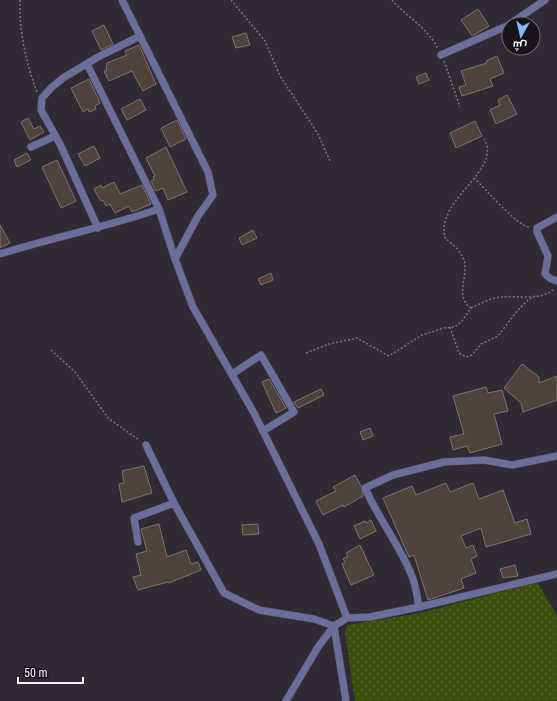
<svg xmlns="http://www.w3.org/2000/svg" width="557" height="701" viewBox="0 0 557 701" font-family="'Roboto Condensed',Cairo,sans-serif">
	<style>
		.grass { fill: url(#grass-dots) }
		.building { fill: #4f413c; stroke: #82726d }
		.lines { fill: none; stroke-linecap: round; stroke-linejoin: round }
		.minor-casing { stroke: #4c4651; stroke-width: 8 }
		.path { stroke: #79747e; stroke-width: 1.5; stroke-dasharray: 2 2; stroke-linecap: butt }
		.minor { stroke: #6b6e9a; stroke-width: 7 }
	</style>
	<defs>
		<pattern id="grass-dots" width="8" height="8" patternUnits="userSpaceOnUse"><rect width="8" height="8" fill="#3d4d0c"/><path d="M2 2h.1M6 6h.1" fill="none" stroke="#5a6730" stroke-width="1.8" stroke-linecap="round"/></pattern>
	</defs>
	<rect width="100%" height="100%" fill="#302a35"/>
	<!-- grass -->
	<path class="grass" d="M537,582L557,616V701H355L345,632L347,625L420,613Z"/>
	<!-- building -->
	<g class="building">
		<path d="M478,9L489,26L472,36L461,20Z"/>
		<path d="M104,25L113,44L101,50L92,31Z"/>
		<path d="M246,33L250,45L236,48L232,37Z"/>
		<path d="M139,45L156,84L143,91L132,71L109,81L104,71H106L107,63L127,55L125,51Z"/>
		<path d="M497,56L504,73L490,79L493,86L462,96L459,87L466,85L461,71L487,63L486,61Z"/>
		<path d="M426,73L429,80L419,84L416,77Z"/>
		<path d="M89,79L100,103L95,106L96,109L89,112L88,109L83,112L71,88Z"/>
		<path d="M507,95L517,114L496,124L490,110L500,105L498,100Z"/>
		<path d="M140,99L146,110L127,120L121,109Z"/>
		<path d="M28,118L34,129L40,126L44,132L30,140L21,122Z"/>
		<path d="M177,120L186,139L170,147L161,128Z"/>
		<path d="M475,121L482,136L456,148L450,133Z"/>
		<path d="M94,146L100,158L85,166L78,154Z"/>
		<path d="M166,147L187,192L168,200L163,188L156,191L151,181L154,180L153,177L155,176L146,158Z"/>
		<path d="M27,153L31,160L17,167L14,160Z"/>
		<path d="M57,160L76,201L61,208L42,167Z"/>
		<path d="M114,182L120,194L142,185L151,204L132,212L129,206L115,213L110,204L106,206L103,200L101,201L99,198L94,189L101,185L102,188Z"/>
		<path d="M0,225L10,243L0,248Z"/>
		<path d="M253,230L257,238L242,245L239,238Z"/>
		<path d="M271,273L273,280L261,285L258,279Z"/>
		<path d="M522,364L539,377V383L557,376V400L523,412L521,403L504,388Z"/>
		<path d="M269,379L286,408L276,413L262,382Z"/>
		<path d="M486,387L488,393L502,390L508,411L494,414L502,444L470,453L467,446L453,450L450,437L464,434L453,396Z"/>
		<path d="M321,389L324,395L298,408L294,402Z"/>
		<path d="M370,428L373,436L363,440L360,432Z"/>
		<path d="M144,466L152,493L122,502L119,484L124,483L122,471Z"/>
		<path d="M355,475L361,486L363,496L344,507L343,505L323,515L316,501L336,491L333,487Z"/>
		<path d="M446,483L450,492L473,483L479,499L503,490L515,523L527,519L531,534L486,547L481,528L461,536L466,548L473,545L477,556L471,559L476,573L461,579L464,588L428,600L414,555L409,557L383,498L412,486L416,495Z"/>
		<path d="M371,520L376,531L360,539L354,526L365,521L366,523Z"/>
		<path d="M159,524L167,557L186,550L191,564L198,562L201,570L169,583L168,582L138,590L133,577L141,575L136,554L147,551L141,529Z"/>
		<path d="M258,524L259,534L243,535L242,525Z"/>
		<path d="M360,545L374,575L351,585L342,564L345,562L343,559L348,556L346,553Z"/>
		<path d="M515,565L518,576L503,578L500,569Z"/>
	</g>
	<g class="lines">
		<!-- minor casing -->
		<g class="minor-casing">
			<g id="minor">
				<path d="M122,0L208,172L213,195L198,216L175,259"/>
				<path d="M510,24L545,0"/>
				<path d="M441,55L509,25"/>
				<path d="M87,64L159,209L175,259L193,307L254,413L319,544L347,618"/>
				<path d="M31,147L55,136"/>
				<path d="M557,217L537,228V232L548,256L545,274L551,279L557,281"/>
				<path d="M98,228L60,144L41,110L42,98L52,87L63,78L98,57L140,36"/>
				<path d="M0,254C53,237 107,227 159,209"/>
				<path d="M232,374L261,355L294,412L263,431"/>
				<path d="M146,445L174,503"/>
				<path d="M138,542L134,518L174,503L224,593L259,610L314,619L334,626L346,701"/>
				<path d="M419,607C417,597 416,584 411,574C399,544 378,518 365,488L393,475L444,462L484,460L512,465L557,456"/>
				<path d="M286,701L318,647L334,626L347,618L370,617L419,607L557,574"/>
			</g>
		</g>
		<!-- path -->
		<g class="path">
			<path d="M20,0C19,31 26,63 37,92"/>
			<path d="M231,0L265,41L280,76L318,134L330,161"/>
			<path d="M392,0C407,17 428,28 438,49"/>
			<path d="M444,61L460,107"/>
			<path d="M474,178C485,188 517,226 529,227"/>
			<path d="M471,308C480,304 490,298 500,297C517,295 542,302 555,288"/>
			<path d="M450,327L459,353L466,357L472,355L481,344L498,336L517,311L528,300L535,296"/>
			<path d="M51,350L75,372L108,418L139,440"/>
			<path d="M306,353L329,344L357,338L389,356L422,335L444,328L455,327L462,321L471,308C454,297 469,275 464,260C461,251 452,244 445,238C435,199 503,171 484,139"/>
		</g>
		<!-- minor -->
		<use href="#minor" class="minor"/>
	</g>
	<!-- north arrow -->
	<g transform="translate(521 36) rotate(188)"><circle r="19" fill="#171419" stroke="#716d73"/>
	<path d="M0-3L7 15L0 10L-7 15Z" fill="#88bafc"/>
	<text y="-6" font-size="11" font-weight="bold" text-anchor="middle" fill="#f7f3fb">ش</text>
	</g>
	<!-- scale -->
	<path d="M18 677v6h65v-6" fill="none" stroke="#f7f3fb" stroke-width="2"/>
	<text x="24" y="677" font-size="12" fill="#f7f3fb" stroke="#171419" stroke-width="3" paint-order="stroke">50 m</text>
</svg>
